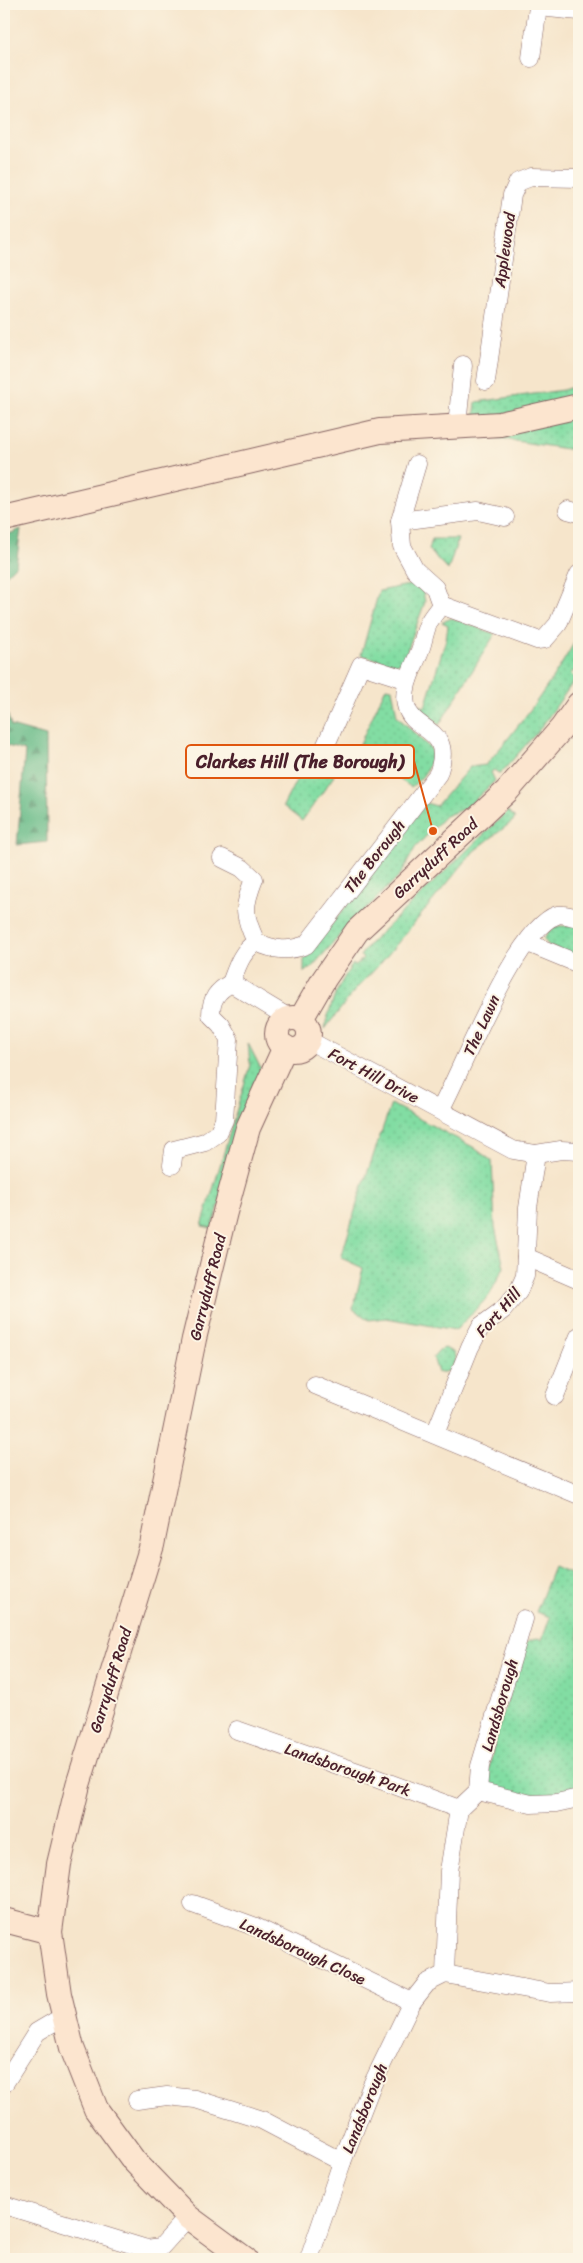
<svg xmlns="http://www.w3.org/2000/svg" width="583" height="2263" viewBox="0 0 583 2263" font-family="Sriracha,sans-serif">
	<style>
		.grass { fill: url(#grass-dots); stroke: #667e67 }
		.forest { fill: url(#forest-firs); stroke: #5a6e5a }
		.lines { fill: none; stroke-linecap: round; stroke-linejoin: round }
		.street-casing { stroke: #866463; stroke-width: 19 }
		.secondary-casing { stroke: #866463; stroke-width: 26 }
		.street { stroke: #fff; stroke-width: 18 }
		.secondary { stroke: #fce5cf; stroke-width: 24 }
		.labels { text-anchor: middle; stroke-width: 4; stroke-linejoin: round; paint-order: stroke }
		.street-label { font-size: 16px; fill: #4a1f2b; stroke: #fcf5e5 }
		.leader { fill: none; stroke: #e0560e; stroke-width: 2 }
		.callout-dot { fill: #e0560e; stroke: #fcf5e5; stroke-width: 2 }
		.callout { fill: #fcf5e5; stroke: #e0560e; stroke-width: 2 }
		.callout-label { font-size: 18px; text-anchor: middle; font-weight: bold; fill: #4a1f2b }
	</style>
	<defs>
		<pattern id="grass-dots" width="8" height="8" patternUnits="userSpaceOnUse" patternTransform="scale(1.25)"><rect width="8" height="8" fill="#82dda3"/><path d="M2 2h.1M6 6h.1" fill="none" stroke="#72bd8c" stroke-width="1.8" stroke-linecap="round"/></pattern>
		<pattern id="forest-firs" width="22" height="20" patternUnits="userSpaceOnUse" patternTransform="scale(1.25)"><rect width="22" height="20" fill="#69bc89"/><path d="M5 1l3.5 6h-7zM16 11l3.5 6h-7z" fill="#589870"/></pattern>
	</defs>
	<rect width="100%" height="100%" fill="#fcf5e5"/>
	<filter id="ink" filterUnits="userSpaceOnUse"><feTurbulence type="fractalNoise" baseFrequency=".02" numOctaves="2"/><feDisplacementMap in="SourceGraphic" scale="10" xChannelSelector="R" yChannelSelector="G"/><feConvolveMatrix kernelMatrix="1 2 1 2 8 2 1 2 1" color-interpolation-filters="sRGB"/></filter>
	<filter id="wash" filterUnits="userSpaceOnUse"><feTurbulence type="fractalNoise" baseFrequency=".0096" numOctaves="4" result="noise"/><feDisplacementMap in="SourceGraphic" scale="20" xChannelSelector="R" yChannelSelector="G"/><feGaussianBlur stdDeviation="1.12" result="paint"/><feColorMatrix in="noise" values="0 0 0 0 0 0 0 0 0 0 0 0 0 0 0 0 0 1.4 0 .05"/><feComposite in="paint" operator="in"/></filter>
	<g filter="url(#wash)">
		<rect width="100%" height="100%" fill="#f6e5cb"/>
		<!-- grass -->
		<g class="grass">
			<path d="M579,385V399L474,420L476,402L563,390Z"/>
			<path d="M579,414V451L484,436Z"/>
			<path d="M432,539H458L448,570L429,550Z"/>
			<path d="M414,584L423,592L425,602L403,662L396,664L361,655L379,591Z"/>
			<path d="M452,618L495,634L439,725L418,705L425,707L446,639L448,625L442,622Z"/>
			<path d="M579,634V671L578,674L572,671L571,674L575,678L574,681L540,729L500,774L494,770L491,772L495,781L466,808L445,816L415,848L401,874L345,930L311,968L304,972V960L426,803L436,806L470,767L486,765C521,724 553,682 579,634Z"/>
			<path d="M386,687L392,688L397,716L432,750C430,766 425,777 411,787L371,761L353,759Z"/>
			<path d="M306,761L334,776L302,821L283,806Z"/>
			<path d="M508,811L515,818L513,821L474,851L381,963L356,989L325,1029C329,1006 339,983 353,964L356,966L363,958L360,956L371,942Z"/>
			<path d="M558,926H579V958L549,946L544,939L549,931Z"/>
			<path d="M248,1043L262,1071L212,1228L202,1226L250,1065Z"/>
			<path d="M391,1104L473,1147L492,1161L495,1227L504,1267L489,1296L456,1330L386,1318L369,1320L353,1309L363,1268L341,1258L359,1197Z"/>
			<path d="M445,1348L454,1353L456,1361L449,1371L438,1373L433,1357L439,1350Z"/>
			<path d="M554,1567L579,1578V1794L533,1801L490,1790L486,1782L493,1750L522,1648L527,1642L538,1638L542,1640L550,1617L536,1612Z"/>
		</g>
		<!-- forest -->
		<g class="forest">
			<path d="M21,529L16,565L4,577V536Z"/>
			<path d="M4,703L11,726L46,736L47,842L17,845L25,751L4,745Z"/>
		</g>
	</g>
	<g filter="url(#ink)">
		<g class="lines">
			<!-- street casing -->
			<g class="street-casing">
				<g id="street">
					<path d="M539,4L538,7L579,11"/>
					<path d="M531,58L538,7"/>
					<path d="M486,381L512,195L518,182L531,177L579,178"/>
					<path d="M457,426L463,365"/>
					<path d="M568,510L579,513"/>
					<path d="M400,521L478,511L505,517"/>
					<path d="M441,605L537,640L545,639L558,624L579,574"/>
					<path d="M321,756L361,665L408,680"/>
					<path d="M222,858L242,868L254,879C243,907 243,914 256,942"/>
					<path d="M528,943L579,964"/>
					<path d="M289,1018L231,983C237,967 241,952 256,942C274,950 287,952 306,945L438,774C455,725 412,734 406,705C402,687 413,669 419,653C423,644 424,633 428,624C431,617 437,611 441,605L435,588L415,570L402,546L400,521L417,464"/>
					<path d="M308,1040L513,1150L536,1154L561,1150L579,1151"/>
					<path d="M440,1110C463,1069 515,929 557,915C562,913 573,917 579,918"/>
					<path d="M172,1165L174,1150L205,1142L218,1133L224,1120L229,1039L221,1025L211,1015C211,999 217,991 231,983"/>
					<path d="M526,1257L579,1280"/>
					<path d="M315,1385L579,1495"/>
					<path d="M555,1396L579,1336"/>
					<path d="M435,1434L470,1347L481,1326L503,1310L518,1292L525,1276L528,1208L536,1154"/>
					<path d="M237,1730L378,1779L459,1809"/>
					<path d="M478,1791L531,1804L556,1803L579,1798"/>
					<path d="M193,1904L256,1927L412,2002"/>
					<path d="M445,1974L449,1871L459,1809L478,1791L480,1766L524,1619"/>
					<path d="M4,2084L37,2032L64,2016"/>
					<path d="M137,2100L167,2096L195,2099L262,2120L342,2162"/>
					<path d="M4,2205L147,2249L161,2247L188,2217"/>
					<path d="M309,2259L342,2162L371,2087L412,2002L427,1983L445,1974L550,1993L579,1992"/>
				</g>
			</g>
			<!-- secondary casing -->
			<g class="secondary-casing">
				<g id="secondary">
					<path d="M4,519L380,431L500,424L579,406"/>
					<circle cx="293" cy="1034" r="16"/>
					<path d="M301,1019L324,979L357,931L507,791L562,728L579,704"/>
					<path d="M4,1920L50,1932"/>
					<path d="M245,2259L188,2217L134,2161L96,2109L72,2048L59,1994L50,1932L59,1864L78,1785L152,1545L194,1339L225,1212L248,1128L285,1047"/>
				</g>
			</g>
			<!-- street -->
			<use href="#street" class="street"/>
			<!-- secondary -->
			<use href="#secondary" class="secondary"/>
		</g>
	</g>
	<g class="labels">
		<!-- street labels -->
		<g class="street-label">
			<text transform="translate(504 250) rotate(-82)" y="6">Applewood</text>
			<text transform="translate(374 856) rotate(-52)" y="6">The Borough</text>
			<text transform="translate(435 858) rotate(-43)" y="6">Garryduff Road</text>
			<text transform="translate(481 1025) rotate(-65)" y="6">The Lawn</text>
			<text transform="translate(374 1075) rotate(28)" y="6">Fort Hill Drive</text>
			<text transform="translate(207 1287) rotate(-76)" y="6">Garryduff Road</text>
			<text transform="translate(498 1312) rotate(-49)" y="6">Fort Hill</text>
			<text transform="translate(110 1680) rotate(-73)" y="6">Garryduff Road</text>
			<text transform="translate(499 1705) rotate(-74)" y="6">Landsborough</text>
			<text transform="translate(348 1769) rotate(19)" y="6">Landsborough Park</text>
			<text transform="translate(303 1951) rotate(25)" y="6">Landsborough Close</text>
			<text transform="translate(364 2108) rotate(-68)" y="6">Landsborough</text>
		</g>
	</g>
	<!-- callouts -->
	<path class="leader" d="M433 831L414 761"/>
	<circle class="callout-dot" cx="433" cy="831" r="5"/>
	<rect class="callout" x="186" y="745" width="228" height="33" rx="5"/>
	<g class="callout-label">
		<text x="300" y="768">Clarkes Hill (The Borough)</text>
	</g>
	<!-- margin -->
	<rect width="583" height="2263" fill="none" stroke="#fcf5e5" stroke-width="20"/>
</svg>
